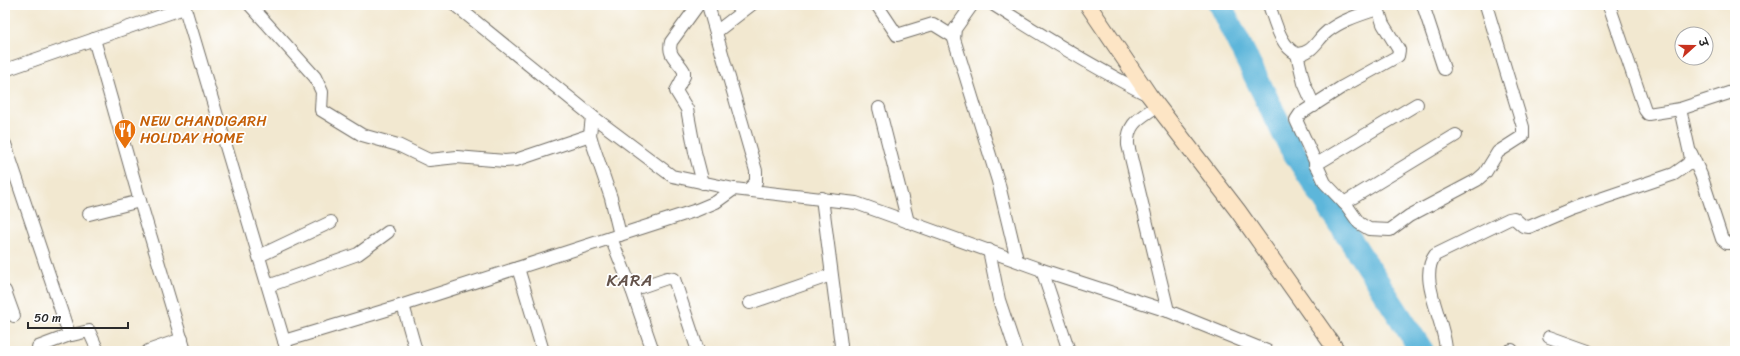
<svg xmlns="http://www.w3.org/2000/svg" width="1740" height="356" viewBox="0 0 1740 356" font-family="Sriracha,'Playpen Sans Deva',sans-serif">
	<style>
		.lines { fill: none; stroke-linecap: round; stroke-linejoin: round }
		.river { stroke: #5db6da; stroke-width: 24 }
		.street-casing { stroke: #716d65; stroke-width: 14 }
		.secondary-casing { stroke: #716d65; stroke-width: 18 }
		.street { stroke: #fff; stroke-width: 12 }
		.secondary { stroke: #fde5c5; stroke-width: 16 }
		.labels { text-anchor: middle; stroke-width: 3.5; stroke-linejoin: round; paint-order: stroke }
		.food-label { font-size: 15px; fill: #c56008; stroke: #fff; text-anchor: start }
		.quarter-label { font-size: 17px; letter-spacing: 1px; fill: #63524a; stroke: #fff }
	</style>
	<rect width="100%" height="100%" fill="#fff"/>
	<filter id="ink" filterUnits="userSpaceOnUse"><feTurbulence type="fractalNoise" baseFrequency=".025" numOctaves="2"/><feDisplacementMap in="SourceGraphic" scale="8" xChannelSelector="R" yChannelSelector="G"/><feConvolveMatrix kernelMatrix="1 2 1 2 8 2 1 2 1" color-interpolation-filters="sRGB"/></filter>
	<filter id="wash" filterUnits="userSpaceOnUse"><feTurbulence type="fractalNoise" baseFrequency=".012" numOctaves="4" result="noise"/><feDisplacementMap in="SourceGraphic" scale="16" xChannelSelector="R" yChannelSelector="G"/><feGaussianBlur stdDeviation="0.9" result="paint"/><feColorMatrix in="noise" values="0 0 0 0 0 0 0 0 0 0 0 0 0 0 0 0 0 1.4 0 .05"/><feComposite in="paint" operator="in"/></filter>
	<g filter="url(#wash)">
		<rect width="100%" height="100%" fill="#f2e8d0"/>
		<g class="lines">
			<!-- river -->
			<path class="river" d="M1220,5L1290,146L1422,351"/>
		</g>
	</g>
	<g filter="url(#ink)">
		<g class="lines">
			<!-- street casing -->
			<g class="street-casing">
				<g id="street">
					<path d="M184,5L287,351"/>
					<path d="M250,5L315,77L322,92L321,110L362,135L398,145L429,160L457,157L505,161L516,160L590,135"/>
					<path d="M455,5L592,116L672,176L734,189L856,203L1042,270L1168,311L1267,351"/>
					<path d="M698,5L671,42C667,56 678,60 684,71V76L676,91L687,109L695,152L703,183"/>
					<path d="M708,5L756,171V182L748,190"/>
					<path d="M877,5L897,35L933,24L954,37"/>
					<path d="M972,5L955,29L954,39L998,181L1017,260"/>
					<path d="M994,5C1044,37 1095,68 1148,95"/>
					<path d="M1269,5C1275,21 1280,46 1297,54C1313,54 1317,39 1328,31C1342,20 1360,15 1377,9"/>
					<path d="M1377,5L1383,24L1399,50L1398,56L1342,87L1300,114L1296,120L1325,183L1347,206L1359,223L1369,229L1390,230L1409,216L1477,180L1485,173L1498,152L1523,136V127L1486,5"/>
					<path d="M1423,5L1444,69"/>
					<path d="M1609,5L1645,110L1648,114L1680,109L1735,91"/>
					<path d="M716,32L751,5"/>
					<path d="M94,39L140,201L185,351"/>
					<path d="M1297,54L1304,83L1314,106"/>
					<path d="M5,70L184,8"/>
					<path d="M1157,106C1141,118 1127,122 1128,145L1168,311"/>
					<path d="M879,108L908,222"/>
					<path d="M592,116L590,135L592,142L611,198L620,235"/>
					<path d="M5,144L69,334L72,335L89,331L98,351"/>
					<path d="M1691,153L1701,175L1722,239L1727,243H1735"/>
					<path d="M1315,165L1417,104"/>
					<path d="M822,198L841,345L839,351"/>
					<path d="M1344,203L1456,135"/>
					<path d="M89,214L140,201"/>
					<path d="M611,238L632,290L653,351"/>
					<path d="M989,250L999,300L1016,351"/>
					<path d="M259,256L331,222"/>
					<path d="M518,268L543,351"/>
					<path d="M1042,270L1069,351"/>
					<path d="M268,286L358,254L388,232"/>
					<path d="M632,290L667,278L674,279L698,351"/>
					<path d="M5,291L14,316"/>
					<path d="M750,303L831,275"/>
					<path d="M403,305L416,351"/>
					<path d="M1549,337L1588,351"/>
					<path d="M284,341L403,305L697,210L716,202L734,189"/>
					<path d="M39,351L38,347L70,335"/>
					<path d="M148,351L182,339"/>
					<path d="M1446,351C1446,323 1417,279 1435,255L1509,219L1514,218L1523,226L1529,227L1571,209L1674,174L1688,164L1691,158L1680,109"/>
					<path d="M1509,351L1512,350"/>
				</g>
			</g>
			<!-- secondary casing -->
			<g class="secondary-casing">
				<path id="secondary" d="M1088,5L1149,95L1238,211L1337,351"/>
			</g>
			<!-- street -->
			<use href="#street" class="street"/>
			<!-- secondary -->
			<use href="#secondary" class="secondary"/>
		</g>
	</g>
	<!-- icons -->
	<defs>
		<g id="restaurant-pin" transform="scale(1.15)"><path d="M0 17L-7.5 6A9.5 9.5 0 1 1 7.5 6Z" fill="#e8710a" stroke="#fff"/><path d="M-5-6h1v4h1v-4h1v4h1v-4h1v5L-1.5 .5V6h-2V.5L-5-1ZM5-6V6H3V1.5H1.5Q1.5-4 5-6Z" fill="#fff"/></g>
	</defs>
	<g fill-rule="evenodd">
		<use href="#restaurant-pin" x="125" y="130"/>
	</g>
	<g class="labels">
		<!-- food labels -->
		<g class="food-label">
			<text x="140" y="126">NEW CHANDIGARH<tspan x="140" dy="17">HOLIDAY HOME</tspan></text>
		</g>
		<!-- quarter labels -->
		<g class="quarter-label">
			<text x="630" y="286">KARA</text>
		</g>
	</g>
	<!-- margin -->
	<rect width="1740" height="356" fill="none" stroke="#fff" stroke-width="20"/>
	<!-- north arrow -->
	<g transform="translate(1694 46) rotate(69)"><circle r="19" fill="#ffffff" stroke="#aaaaaa"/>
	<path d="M0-3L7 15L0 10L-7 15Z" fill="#c8321e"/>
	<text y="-6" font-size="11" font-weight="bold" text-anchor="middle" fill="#2b2b2b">उ</text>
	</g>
	<!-- scale -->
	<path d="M28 322v6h100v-6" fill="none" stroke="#2b2b2b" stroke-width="2"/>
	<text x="34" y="322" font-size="12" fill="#2b2b2b" stroke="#ffffff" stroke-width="3" paint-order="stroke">50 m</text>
</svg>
